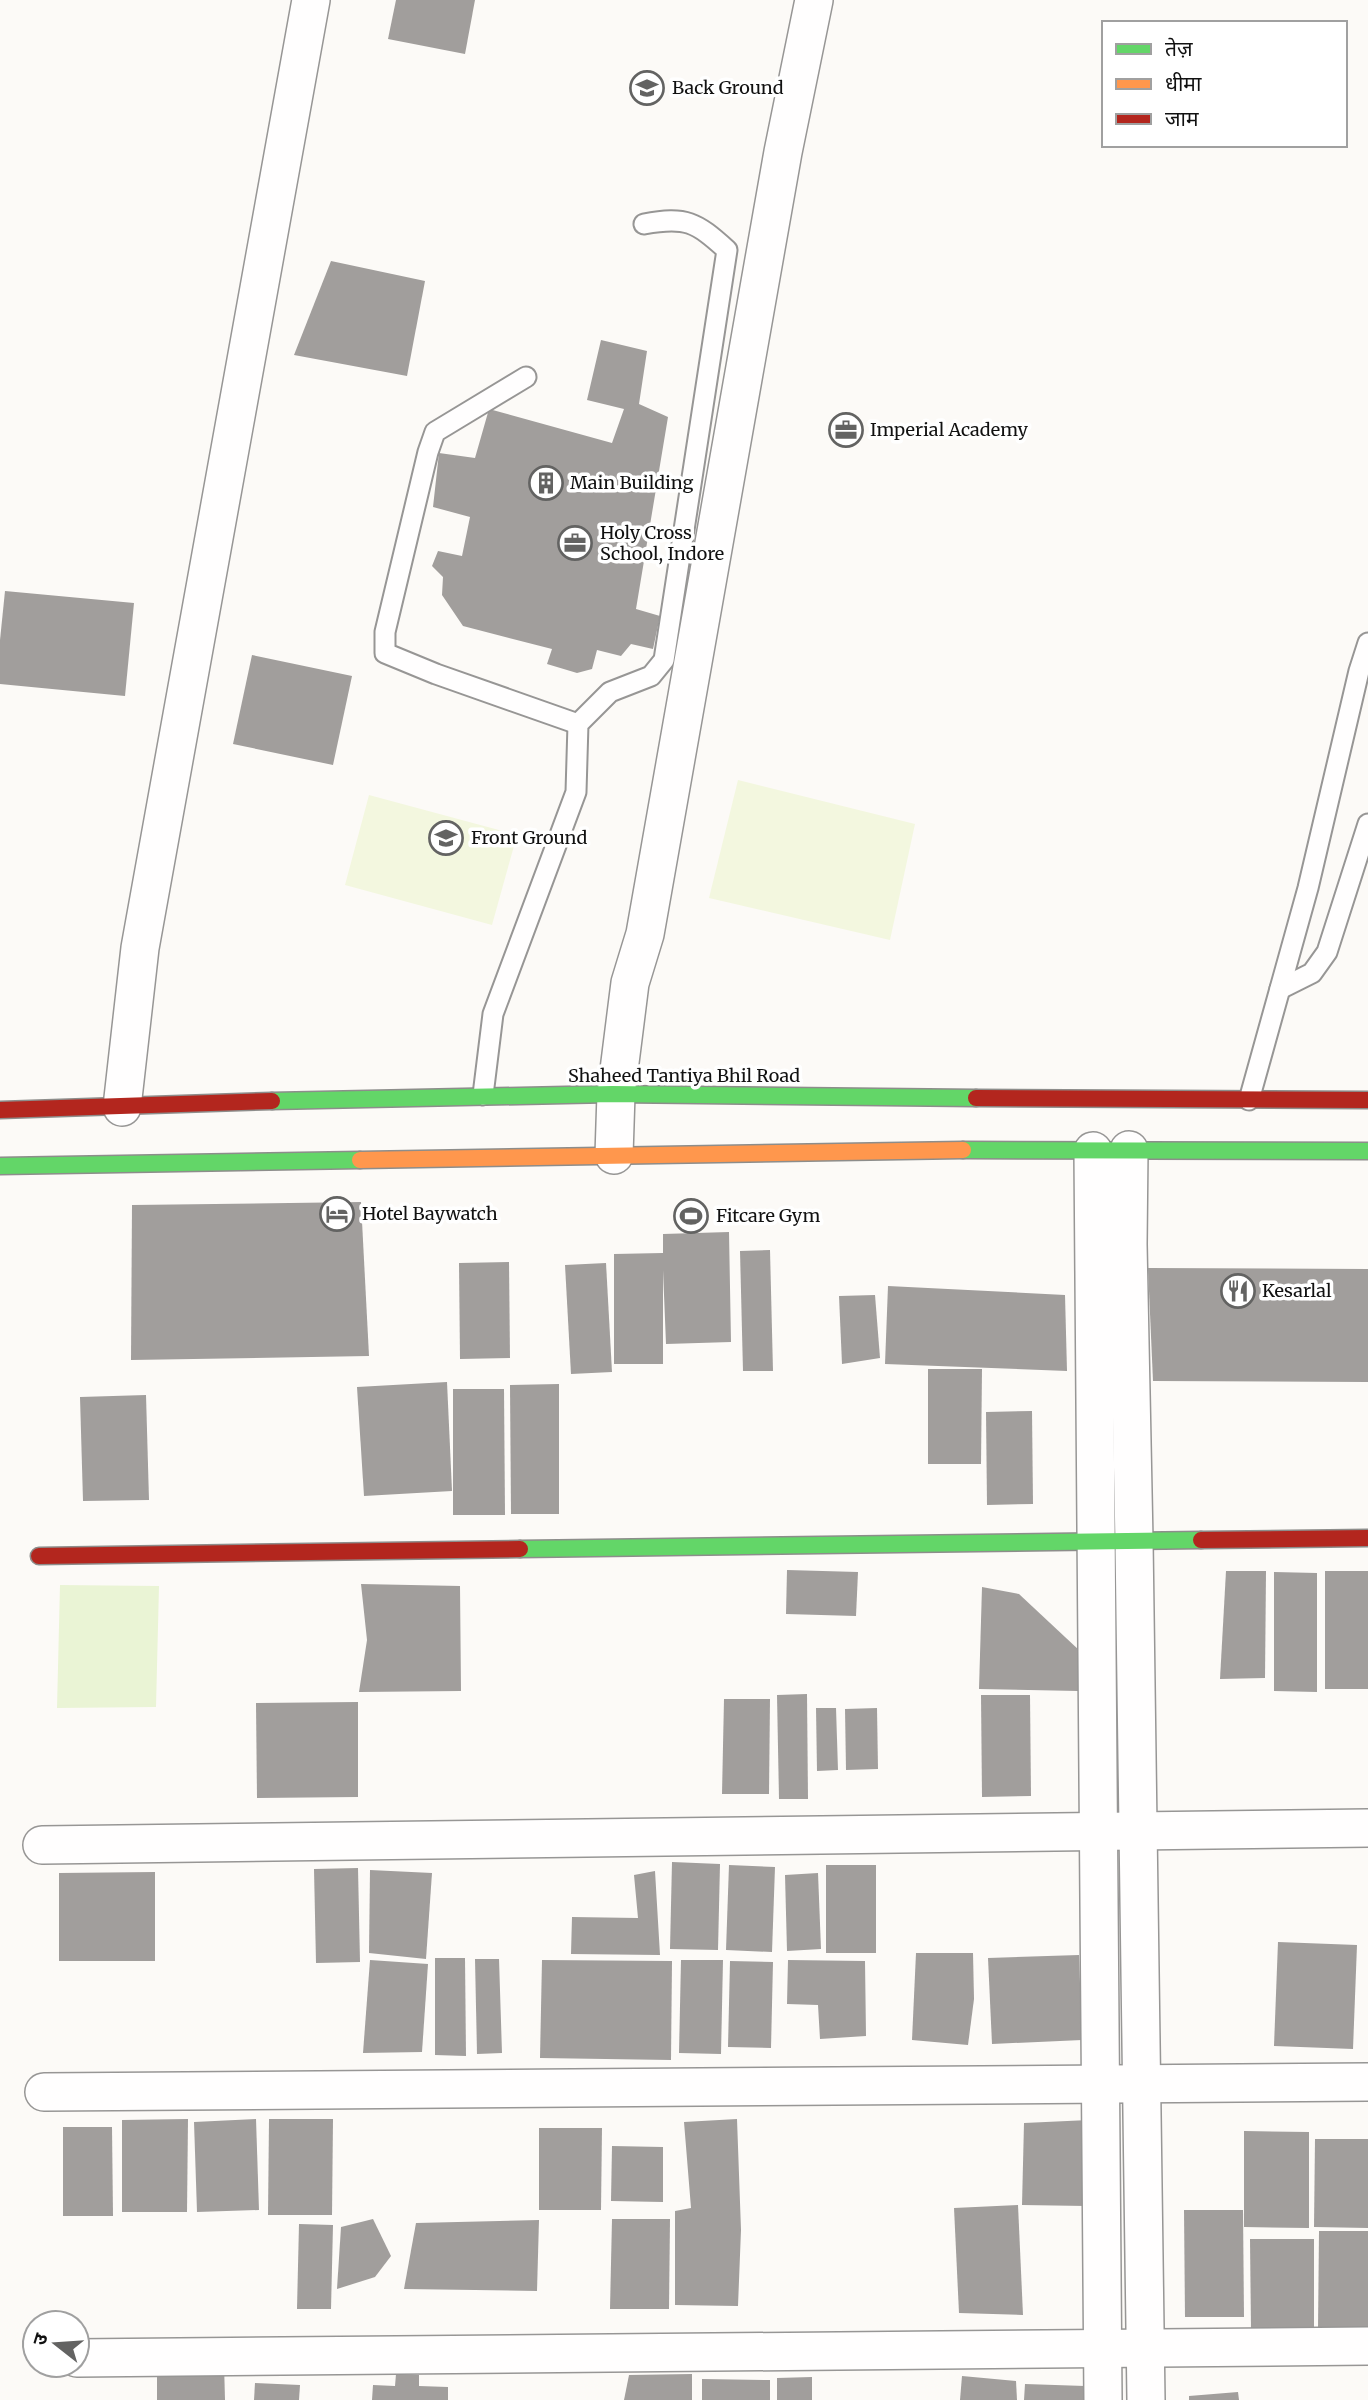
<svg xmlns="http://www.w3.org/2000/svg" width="1368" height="2400" viewBox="0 0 1368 2400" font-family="Merriweather,'Noto Sans Devanagari',serif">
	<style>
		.green { fill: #eaf4d5 }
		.pitch { fill: #f3f7df }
		.building { fill: #a19e9c }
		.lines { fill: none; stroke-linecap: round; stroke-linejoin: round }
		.lane-casing { stroke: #979695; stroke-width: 23 }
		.street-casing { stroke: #979695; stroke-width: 40 }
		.fast-casing { stroke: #8d8d8b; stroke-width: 19 }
		.slow-casing { stroke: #8d8d8b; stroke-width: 19 }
		.jam-casing { stroke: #8d8d8b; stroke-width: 19 }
		.lane { stroke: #fffefe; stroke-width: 19 }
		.street { stroke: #fffefe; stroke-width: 37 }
		.fast { stroke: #63d668; stroke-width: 16 }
		.slow { stroke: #ff974d; stroke-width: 16 }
		.jam { stroke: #b3261e; stroke-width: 16 }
		.labels { text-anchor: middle; stroke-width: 7; stroke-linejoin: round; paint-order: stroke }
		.poi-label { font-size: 18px; fill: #111; stroke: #fff; text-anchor: start }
		.street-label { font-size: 18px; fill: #111; stroke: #fff }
	</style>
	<rect width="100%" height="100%" fill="#fcfaf7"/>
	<!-- green -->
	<path class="green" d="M60,1585L159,1586L156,1707L57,1708Z"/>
	<!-- pitch -->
	<g class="pitch">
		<path d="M738,780L915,824L890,940L709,898Z"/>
		<path d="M369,795L517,835L492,925L345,885Z"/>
	</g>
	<!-- building -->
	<g class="building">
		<path d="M396,0H475L465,54L388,39Z"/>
		<path d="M331,261L425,281L407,376L294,355Z"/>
		<path d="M601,340L647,351L639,404L668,417L636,609L660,616L653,649L631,644L621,656L597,650L592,669L577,673L547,664L552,649L463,626L442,595L443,577L432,566L438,551L462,556L470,517L433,507L439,453L475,458L489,409L612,443L624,409L587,400Z"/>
		<path d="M5,591L134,603L125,696L0,684V640Z"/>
		<path d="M252,655L352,676L333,765L233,744Z"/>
		<path d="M361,1202L369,1356L131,1360L132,1205Z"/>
		<path d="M729,1232L731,1342L666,1344L663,1270V1364H614V1254L663,1253V1234Z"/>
		<path d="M770,1250L773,1371H743L740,1251Z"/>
		<path d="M509,1262L510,1358L460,1359L459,1263Z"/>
		<path d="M606,1263L612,1372L571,1374L565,1265Z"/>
		<path d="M1148,1268L1368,1269V1382L1153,1381Z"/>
		<path d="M888,1286L1065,1295L1067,1371L885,1364Z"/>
		<path d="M875,1295L880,1358L842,1364L839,1296Z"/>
		<path d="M928,1369H982L981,1464H928Z"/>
		<path d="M447,1382L452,1491L364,1496L357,1387Z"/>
		<path d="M559,1384V1514H511L510,1385Z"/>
		<path d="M453,1389H504L505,1515H453Z"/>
		<path d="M146,1395L149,1500L83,1501L80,1397Z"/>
		<path d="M1032,1411L1033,1504L987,1505L986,1412Z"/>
		<path d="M787,1570L858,1572L856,1616L786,1614Z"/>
		<path d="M1226,1571H1266L1265,1678L1220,1679Z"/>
		<rect x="1325" y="1571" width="43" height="118"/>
		<path d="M1274,1572L1317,1573V1692L1274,1691Z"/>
		<path d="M361,1584L460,1586L461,1691L359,1692L367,1640Z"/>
		<path d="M982,1587L1019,1594L1080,1651L1078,1691L979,1689Z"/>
		<path d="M807,1694L808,1799H779L777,1695Z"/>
		<path d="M981,1695H1030L1031,1796L982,1797Z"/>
		<path d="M724,1699H770L769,1794H722Z"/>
		<path d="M358,1702V1797L257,1798L256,1703Z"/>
		<path d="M816,1708H836L838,1770L817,1771Z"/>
		<path d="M877,1708L878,1769L846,1770L845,1709Z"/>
		<path d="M672,1862L720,1864L718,1950L670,1949Z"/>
		<path d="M729,1865L775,1867L772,1952L726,1950Z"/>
		<rect x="826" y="1865" width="50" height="88"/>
		<path d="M358,1868L360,1962L316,1963L314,1869Z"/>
		<path d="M370,1870L432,1873L426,1959L369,1953Z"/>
		<path d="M655,1871L660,1955L571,1954L572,1917L638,1918L634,1875Z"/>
		<path d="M155,1872V1961H59V1873Z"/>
		<path d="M818,1873L821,1949L787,1951L785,1875Z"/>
		<path d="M1278,1942L1357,1945L1353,2049L1274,2046Z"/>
		<path d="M916,1953H973L974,1999L968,2045L912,2040Z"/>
		<path d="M1079,1955L1082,2040L992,2044L988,1958Z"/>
		<path d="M435,1958H465L466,2056L435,2055Z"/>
		<path d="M475,1959H499L502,2053L477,2054Z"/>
		<path d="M370,1960L428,1964L422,2052L363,2053Z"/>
		<path d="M542,1960L672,1961L671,2060L540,2058Z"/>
		<path d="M681,1960H723L721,2054L679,2053Z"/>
		<path d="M788,1960L865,1961L866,2036L820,2039L818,2005L787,2004Z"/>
		<path d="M730,1961L773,1962L771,2048L728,2047Z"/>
		<path d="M188,2119L187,2212H122V2120Z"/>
		<path d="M256,2119L259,2210L197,2212L194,2122Z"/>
		<path d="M269,2119H333L332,2215H268Z"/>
		<path d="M737,2119L741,2230L738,2306L675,2305V2211L691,2208L684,2122Z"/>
		<path d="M1089,2120L1086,2206L1022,2205L1024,2123Z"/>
		<path d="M63,2127H112L113,2216H63Z"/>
		<path d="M539,2128H602L601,2210H539Z"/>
		<path d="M1244,2131L1309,2132V2228L1244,2227Z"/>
		<path d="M1315,2139H1368V2228L1314,2227Z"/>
		<path d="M612,2146L663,2147V2202L611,2201Z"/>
		<path d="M1018,2205L1023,2315L959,2313L954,2208Z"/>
		<path d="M1184,2210H1243L1244,2317H1185Z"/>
		<path d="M373,2219L391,2256L375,2277L337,2289L341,2227Z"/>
		<path d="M612,2219H670L669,2309H610Z"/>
		<path d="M539,2220L537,2291L404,2289L416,2223Z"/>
		<path d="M299,2224L333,2225L331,2309H297Z"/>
		<path d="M1319,2231H1368V2330L1318,2329Z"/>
		<path d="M1250,2239H1314V2330H1251Z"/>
		<path d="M224,2363L225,2400H157V2364Z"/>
		<path d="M396,2374L419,2375V2386L448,2387V2400H372L373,2385L395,2386Z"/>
		<path d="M692,2374V2400H624L629,2375Z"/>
		<path d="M962,2376L1016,2381L1017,2400H960Z"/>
		<path d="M812,2377V2400H777V2378Z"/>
		<path d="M702,2379L770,2380V2400H702Z"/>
		<path d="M255,2383L300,2385L299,2400H254Z"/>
		<path d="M1025,2384L1085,2386V2400H1024Z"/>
		<path d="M1238,2392L1239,2400H1189V2396Z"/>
	</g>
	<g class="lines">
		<!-- lane casing -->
		<g class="lane-casing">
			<g id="lane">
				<path d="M526,377L435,432L428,452L385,632V653L436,674L578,724"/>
				<path d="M1280,989L1312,973L1327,952L1368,824"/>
				<path d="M483,1095L493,1014L576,792L578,724L610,692L651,676L664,660L727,250C696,222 686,216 644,224"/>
				<path d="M1249,1100L1308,888L1359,671L1368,643"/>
			</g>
		</g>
		<!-- street casing -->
		<g class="street-casing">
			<g id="street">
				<path d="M122,1107L140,948L311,0"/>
				<path d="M1129,1150L1128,1244L1134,1541L1146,2400"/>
				<path d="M1093,1151L1103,2400"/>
				<path d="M614,1155L616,1094L630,983L645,934L783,152L814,0"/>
				<path d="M42,1845L1368,1828"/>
				<path d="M44,2092L1368,2082"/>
				<path d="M77,2358L1368,2346"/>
			</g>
		</g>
		<!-- fast casing -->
		<g class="fast-casing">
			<g id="fast">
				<path d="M272,1101L612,1094L976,1098"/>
				<path d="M963,1150L1368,1151"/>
				<path d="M0,1166L360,1160"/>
				<path d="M520,1549L1201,1540"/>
			</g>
		</g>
		<!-- slow casing -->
		<g class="slow-casing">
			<path id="slow" d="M360,1160L963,1150"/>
		</g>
		<!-- jam casing -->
		<g class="jam-casing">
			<g id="jam">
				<path d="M976,1098L1368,1100"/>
				<path d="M0,1110L272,1101"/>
				<path d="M1201,1540L1368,1538"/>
				<path d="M39,1556L520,1549"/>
			</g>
		</g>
		<!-- lane -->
		<use href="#lane" class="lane"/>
		<!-- street -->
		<use href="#street" class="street"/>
		<!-- fast -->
		<use href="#fast" class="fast"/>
		<!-- slow -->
		<use href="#slow" class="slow"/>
		<!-- jam -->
		<use href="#jam" class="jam"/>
	</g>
	<!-- icons -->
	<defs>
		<g id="school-ring" transform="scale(1.75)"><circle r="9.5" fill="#fff" stroke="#636362" stroke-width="1.5"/><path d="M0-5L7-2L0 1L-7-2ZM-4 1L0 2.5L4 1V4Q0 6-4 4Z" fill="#636362"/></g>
		<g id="office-ring" transform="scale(1.75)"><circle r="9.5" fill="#fff" stroke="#636362" stroke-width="1.5"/><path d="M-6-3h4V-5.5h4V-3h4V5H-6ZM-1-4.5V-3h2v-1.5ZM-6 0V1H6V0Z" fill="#636362"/></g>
		<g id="building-ring" transform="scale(1.75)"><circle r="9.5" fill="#fff" stroke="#636362" stroke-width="1.5"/><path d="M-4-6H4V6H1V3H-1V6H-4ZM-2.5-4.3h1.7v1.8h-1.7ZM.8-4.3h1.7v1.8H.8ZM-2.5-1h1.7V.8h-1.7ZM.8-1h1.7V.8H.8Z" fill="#636362"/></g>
		<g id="hotel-ring" transform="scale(1.75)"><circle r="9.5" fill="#fff" stroke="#636362" stroke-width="1.5"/><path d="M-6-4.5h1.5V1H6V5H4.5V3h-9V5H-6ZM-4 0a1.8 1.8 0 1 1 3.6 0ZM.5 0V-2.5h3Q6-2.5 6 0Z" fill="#636362"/></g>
		<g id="stadium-ring" transform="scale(1.75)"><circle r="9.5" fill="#fff" stroke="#636362" stroke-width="1.5"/><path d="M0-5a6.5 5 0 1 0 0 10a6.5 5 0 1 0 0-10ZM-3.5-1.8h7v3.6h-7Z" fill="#636362"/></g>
		<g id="restaurant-ring" transform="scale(1.75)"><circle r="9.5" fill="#fff" stroke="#636362" stroke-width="1.5"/><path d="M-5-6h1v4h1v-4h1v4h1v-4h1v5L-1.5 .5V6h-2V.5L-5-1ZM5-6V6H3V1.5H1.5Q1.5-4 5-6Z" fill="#636362"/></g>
	</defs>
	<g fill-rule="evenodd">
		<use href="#school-ring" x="647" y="88"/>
		<use href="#office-ring" x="846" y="430"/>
		<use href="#building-ring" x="546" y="483"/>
		<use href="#office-ring" x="575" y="543"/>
		<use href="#school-ring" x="446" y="838"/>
		<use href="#hotel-ring" x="337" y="1214"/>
		<use href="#stadium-ring" x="691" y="1216"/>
		<use href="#restaurant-ring" x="1238" y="1291"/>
	</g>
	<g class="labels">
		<!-- poi labels -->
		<g class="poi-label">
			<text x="672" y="94">Back Ground</text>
			<text x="870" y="436">Imperial Academy</text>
			<text x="570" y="489">Main Building</text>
			<text x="600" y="539">Holy Cross<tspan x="600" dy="21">School, Indore</tspan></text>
			<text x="471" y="844">Front Ground</text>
			<text x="362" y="1220">Hotel Baywatch</text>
			<text x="716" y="1222">Fitcare Gym</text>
			<text x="1262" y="1297">Kesarlal</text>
		</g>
		<!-- street labels -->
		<g class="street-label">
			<text x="684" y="1082">Shaheed Tantiya Bhil Road</text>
		</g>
	</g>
	<!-- legend -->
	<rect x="1102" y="21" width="245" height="126" fill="#ffffff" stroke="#a0a0a0" stroke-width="2"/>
	<rect x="1116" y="44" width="35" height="10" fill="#63d668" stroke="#a0a0a0" stroke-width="2"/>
	<text x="1165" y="56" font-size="21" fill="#111111">तेज़</text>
	<rect x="1116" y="79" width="35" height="10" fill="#ff974d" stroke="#a0a0a0" stroke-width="2"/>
	<text x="1165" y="91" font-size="21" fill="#111111">धीमा</text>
	<rect x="1116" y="114" width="35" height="10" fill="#b3261e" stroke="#a0a0a0" stroke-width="2"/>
	<text x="1165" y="126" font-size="21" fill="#111111">जाम</text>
	<!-- north arrow -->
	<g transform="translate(56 2344) rotate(287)"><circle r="33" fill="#ffffff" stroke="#a0a0a0" stroke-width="2"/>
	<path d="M0-5L12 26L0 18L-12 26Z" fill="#636362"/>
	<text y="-10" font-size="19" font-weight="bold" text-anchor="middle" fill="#111111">उ</text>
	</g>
</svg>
